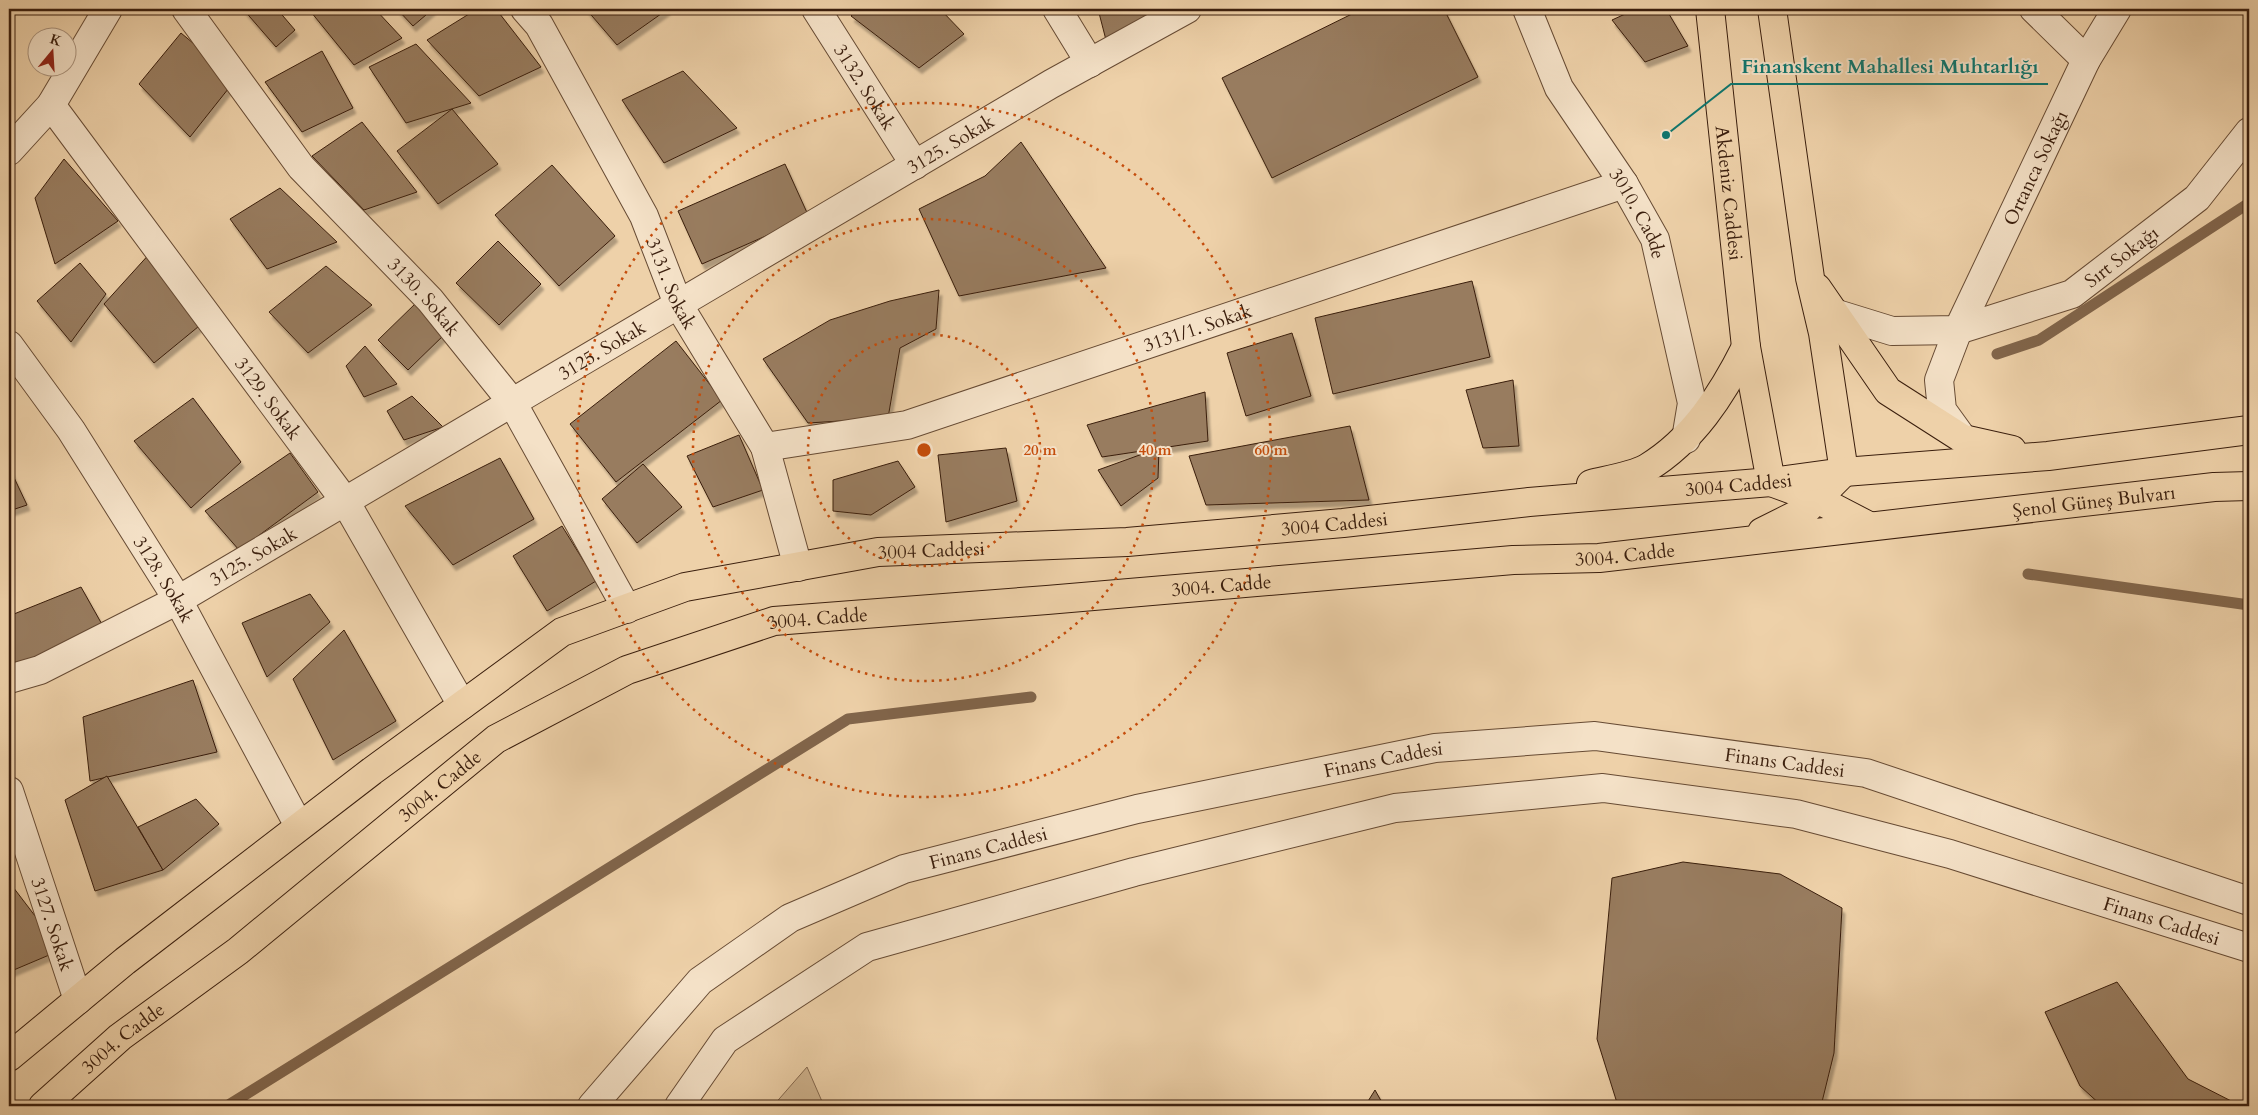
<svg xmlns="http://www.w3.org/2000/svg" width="2258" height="1115" viewBox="0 0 2258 1115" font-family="Cardo,serif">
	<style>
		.green { fill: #cfb38e; stroke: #84684e }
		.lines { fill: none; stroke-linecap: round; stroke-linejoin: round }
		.stream { stroke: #81654b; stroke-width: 11 }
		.building { fill: #987b5e; stroke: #3a1e0d; filter: url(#shadow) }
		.minor-casing { stroke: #674b34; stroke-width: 30 }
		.tertiary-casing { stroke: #674b34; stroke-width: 30 }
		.primary-casing { stroke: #3a1e0d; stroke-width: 30 }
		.minor { stroke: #f4e1c7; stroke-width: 28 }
		.tertiary { stroke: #f4e1c7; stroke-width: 28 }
		.primary { stroke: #eed1a9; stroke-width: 28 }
		.ring { fill: none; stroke: #c54d0c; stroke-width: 2.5; stroke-dasharray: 2.5 5 }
		.labels { text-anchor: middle; stroke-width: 4; stroke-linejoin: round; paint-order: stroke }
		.street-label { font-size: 19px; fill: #3a1e0d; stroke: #f4e1c7 }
		.centre { fill: #c54d0c; stroke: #f4e1c7; stroke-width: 2.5 }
		.ring-label { font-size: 15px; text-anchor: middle; font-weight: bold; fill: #c54d0c; stroke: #f4e1c7; stroke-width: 4; stroke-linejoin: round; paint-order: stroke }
		.leader { fill: none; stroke: #0f766e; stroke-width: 2 }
		.callout-dot { fill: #0f766e; stroke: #f4e1c7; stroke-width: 2 }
		.callout-label { font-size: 20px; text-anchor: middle; font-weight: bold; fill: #0f766e; stroke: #f4e1c7; stroke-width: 4; stroke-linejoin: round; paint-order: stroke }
	</style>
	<defs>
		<filter id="shadow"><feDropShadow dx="3" dy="5.5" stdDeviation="1" flood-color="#0004"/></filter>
	</defs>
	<rect width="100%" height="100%" fill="#eed1a9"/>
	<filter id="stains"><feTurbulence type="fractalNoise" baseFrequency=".004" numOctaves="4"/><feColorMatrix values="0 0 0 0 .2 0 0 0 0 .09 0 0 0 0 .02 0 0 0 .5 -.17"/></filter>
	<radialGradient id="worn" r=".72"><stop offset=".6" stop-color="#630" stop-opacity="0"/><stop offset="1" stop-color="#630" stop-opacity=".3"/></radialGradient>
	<!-- green -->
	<path class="green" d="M807,1067L824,1106H773Z"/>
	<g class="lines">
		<!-- stream -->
		<g class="stream">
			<path d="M1997,354L2039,340L2249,203"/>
			<path d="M2028,574L2249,605"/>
			<path d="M227,1106L848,719L1031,697"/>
		</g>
	</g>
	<!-- building -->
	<g class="building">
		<path d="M243,9H277L295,30L276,47Z"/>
		<path d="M315,9H375L402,38L354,65L311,12Z"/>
		<path d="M397,9H433L413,26Z"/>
		<path d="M477,9H496L541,67L479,96L427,40Z"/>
		<path d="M586,9H668L617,45Z"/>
		<path d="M858,9H940L964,34L919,68L851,16Z"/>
		<path d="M1098,9H1164L1106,40Z"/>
		<path d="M1362,9H1444L1478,77L1272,178L1222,78Z"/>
		<path d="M1636,9H1666L1688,46L1645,62L1612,20Z"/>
		<path d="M181,33L236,79L190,137L139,84Z"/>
		<path d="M416,44L471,103L406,123L369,67Z"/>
		<path d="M322,51L353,108L302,132L265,82Z"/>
		<path d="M683,71L737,128L664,163L622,100Z"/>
		<path d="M452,109L498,164L438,204L397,151Z"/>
		<path d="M362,122L417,192L364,210L312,156Z"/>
		<path d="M1021,142L1106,268L959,296L919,209L985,176Z"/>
		<path d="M64,159L118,221L55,264L35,198Z"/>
		<path d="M785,164L809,217L702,264L678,211Z"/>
		<path d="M552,165L615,236L559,286L495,215Z"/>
		<path d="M280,188L337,242L267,269L230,219Z"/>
		<path d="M498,241L541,284L499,325L456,283Z"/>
		<path d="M152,251L204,322L154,363L104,304Z"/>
		<path d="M80,263L106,294L71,342L37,301Z"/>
		<path d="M326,266L372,305L308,353L269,312Z"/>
		<path d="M1472,281L1490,357L1333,394L1315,318Z"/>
		<path d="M939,290L936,329L900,348L888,418L808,423L763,359L830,320L890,301Z"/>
		<path d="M417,302L447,332L408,370L378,340Z"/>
		<path d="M1292,333L1311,396L1246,416L1227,353Z"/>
		<path d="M676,341L722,400L616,482L570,424Z"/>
		<path d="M365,346L397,384L364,397L346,366Z"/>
		<path d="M1513,380L1519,446L1483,448L1466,390Z"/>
		<path d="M1205,392L1208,441L1102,457L1087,425Z"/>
		<path d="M412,396L443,427L404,440L387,411Z"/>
		<path d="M193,398L241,462L191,508L134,441Z"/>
		<path d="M1350,426L1369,500L1206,505L1189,456Z"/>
		<path d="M739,435L763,490L713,507L687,456Z"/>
		<path d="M1006,448L1017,501L946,522L938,455Z"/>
		<path d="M1159,448L1158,478L1121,506L1098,470Z"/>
		<path d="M290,453L318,492L239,550L205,511Z"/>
		<path d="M500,458L534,519L453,565L405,506Z"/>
		<path d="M898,461L915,487L871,515L833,511V480Z"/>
		<path d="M643,464L682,507L637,543L602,499Z"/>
		<path d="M9,467L27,505L9,511Z"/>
		<path d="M562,526L596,581L547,611L513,556Z"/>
		<path d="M81,587L108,635L9,675V616Z"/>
		<path d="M310,594L330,622L267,677L242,623Z"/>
		<path d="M344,630L396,721L333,760L293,679Z"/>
		<path d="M193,680L217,752L90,781L83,717Z"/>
		<path d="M107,776L163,870L95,891L65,800Z"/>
		<path d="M196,799L219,824L163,870L138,827Z"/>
		<path d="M1683,862L1780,874L1842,908L1834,1053L1821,1106H1618L1597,1039L1612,878Z"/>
		<path d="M13,887L61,950L9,972V889Z"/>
		<path d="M2117,982L2188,1079L2241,1106H2102L2080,1086L2045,1012Z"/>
		<path d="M1375,1090L1384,1106H1365Z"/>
	</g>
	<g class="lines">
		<!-- minor casing -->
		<g class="minor-casing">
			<g id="minor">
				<path id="s1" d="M186,9L301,167L430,300L512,402L627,609"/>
				<path id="s2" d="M525,9L539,25L644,216L678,304L765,447L798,567"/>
				<path id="s3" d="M816,9L915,165"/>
				<path d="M1057,9L1090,63"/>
				<path d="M2034,9L2086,60"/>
				<path id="s4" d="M51,105L345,501L462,705"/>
				<path d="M9,151L51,105L108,9"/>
				<path id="s5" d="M1837,314L1892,331L1958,330L2072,294L2197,198L2249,132"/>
				<path id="s6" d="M9,345L71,430L178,600L299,826"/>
				<path id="s7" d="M1963,439L1942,410L1939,380L1958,330L2086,60L2117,9"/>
				<path id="s8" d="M765,447L907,425L1624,184"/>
				<path id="s9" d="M9,679L40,670L178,600L1051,84L1187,9"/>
				<path id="s10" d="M9,791L78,1000"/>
			</g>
		</g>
		<!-- tertiary casing -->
		<g class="tertiary-casing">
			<g id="tertiary">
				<path id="s11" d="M1527,9L1559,88L1624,184L1655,239L1692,403L1686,439"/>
				<path id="s12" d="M592,1106L700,981L790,918L904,869L1137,809L1435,748L1595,736L1866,773L2249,901"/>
				<path id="s13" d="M679,1106L725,1040L867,947L1134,872L1395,808L1603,788L1796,814L1950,854L2249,948"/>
			</g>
		</g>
		<!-- primary casing -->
		<g class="primary-casing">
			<g id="primary">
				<path id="s14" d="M1710,9L1746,347L1771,482L1817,499L1869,526"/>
				<path d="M1817,288L1888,391L1963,439L2012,450"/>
				<path d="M1591,484C1607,480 1633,476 1647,468C1693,440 1722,395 1746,347"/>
				<path d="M1762,532L1806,510L1844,472L1823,333L1810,278L1772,9"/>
				<path id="s15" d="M9,1057L125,961L372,771L562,632L685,587L878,552L1127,542L1343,523L1529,502L1771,482L1844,472L2048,456L2249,430"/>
				<path id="s16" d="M43,1106L120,1037L238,951L496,739L627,670L774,621L1047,600L1513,560L1599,558L2214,487L2249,486"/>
			</g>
		</g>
		<!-- minor -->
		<use href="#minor" class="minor"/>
		<!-- tertiary -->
		<use href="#tertiary" class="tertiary"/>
		<!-- primary -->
		<use href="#primary" class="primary"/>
	</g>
	<!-- distance rings -->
	<g class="ring">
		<circle cx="924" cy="450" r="116"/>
		<circle cx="924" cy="450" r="231"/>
		<circle cx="924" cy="450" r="347"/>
	</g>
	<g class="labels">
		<!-- street labels -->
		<g class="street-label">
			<text dy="7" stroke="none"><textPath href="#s3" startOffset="92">3132. Sokak</textPath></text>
			<text dy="7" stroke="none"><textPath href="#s9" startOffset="1084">3125. Sokak</textPath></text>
			<text dy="7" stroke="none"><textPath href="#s7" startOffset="299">Ortanca Sokağı</textPath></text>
			<text dy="7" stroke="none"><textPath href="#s14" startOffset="185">Akdeniz Caddesi</textPath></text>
			<text dy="7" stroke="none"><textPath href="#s11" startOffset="234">3010. Cadde</textPath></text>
			<text dy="7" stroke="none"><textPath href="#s5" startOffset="305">Sırt Sokağı</textPath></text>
			<text dy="7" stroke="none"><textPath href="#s2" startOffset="312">3131. Sokak</textPath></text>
			<text dy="7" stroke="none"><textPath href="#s1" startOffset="374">3130. Sokak</textPath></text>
			<text dy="7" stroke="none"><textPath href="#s8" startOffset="450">3131/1. Sokak</textPath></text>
			<text dy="7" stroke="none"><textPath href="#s9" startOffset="679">3125. Sokak</textPath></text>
			<text dy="7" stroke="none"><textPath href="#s4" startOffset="365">3129. Sokak</textPath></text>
			<text dy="7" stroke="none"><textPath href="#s15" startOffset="1888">3004 Caddesi</textPath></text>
			<text dy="7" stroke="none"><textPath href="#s16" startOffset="2212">Şenol Güneş Bulvarı</textPath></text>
			<text dy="7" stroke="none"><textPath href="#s15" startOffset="1482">3004 Caddesi</textPath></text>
			<text dy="7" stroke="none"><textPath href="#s15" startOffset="1078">3004 Caddesi</textPath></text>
			<text dy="7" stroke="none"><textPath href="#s16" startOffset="1740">3004. Cadde</textPath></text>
			<text dy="7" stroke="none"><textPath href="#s9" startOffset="274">3125. Sokak</textPath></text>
			<text dy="7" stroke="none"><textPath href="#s6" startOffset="281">3128. Sokak</textPath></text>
			<text dy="7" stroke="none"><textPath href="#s16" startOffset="1335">3004. Cadde</textPath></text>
			<text dy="7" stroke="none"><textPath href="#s16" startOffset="930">3004. Cadde</textPath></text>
			<text dy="7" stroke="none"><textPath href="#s12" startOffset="891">Finans Caddesi</textPath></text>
			<text dy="7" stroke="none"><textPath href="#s12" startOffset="1296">Finans Caddesi</textPath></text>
			<text dy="7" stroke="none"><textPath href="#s16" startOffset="510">3004. Cadde</textPath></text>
			<text dy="7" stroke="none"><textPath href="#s12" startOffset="486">Finans Caddesi</textPath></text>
			<text dy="7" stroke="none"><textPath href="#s13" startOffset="1581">Finans Caddesi</textPath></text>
			<text dy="7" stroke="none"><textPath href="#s10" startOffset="140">3127. Sokak</textPath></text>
			<text dy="7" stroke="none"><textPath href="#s16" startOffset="105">3004. Cadde</textPath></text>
		</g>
	</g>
	<circle cx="924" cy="450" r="8" class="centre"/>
	<g class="ring-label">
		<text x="1040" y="455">20 m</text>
		<text x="1155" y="455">40 m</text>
		<text x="1271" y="455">60 m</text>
	</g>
	<!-- callouts -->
	<path class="leader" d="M1666 135L1731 84H2048"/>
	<circle class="callout-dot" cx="1666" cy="135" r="5"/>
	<g class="callout-label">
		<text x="1890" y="73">Finanskent Mahallesi Muhtarlığı</text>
	</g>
	<!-- margin -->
	<rect width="2258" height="1115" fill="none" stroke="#eed1a9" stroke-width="30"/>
	<rect x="10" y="10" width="2238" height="1095" fill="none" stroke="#3a1e0d" stroke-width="2.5"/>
	<rect x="15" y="15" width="2228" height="1085" fill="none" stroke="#3a1e0d"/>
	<!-- north arrow -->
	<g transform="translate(52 52) rotate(18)"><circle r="24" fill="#f4e1c7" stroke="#aa937d"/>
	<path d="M0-4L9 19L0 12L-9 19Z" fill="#8f2418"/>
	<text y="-8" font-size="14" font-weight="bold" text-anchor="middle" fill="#3a1e0d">K</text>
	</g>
	<rect width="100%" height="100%" filter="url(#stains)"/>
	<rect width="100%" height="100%" fill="url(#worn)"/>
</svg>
